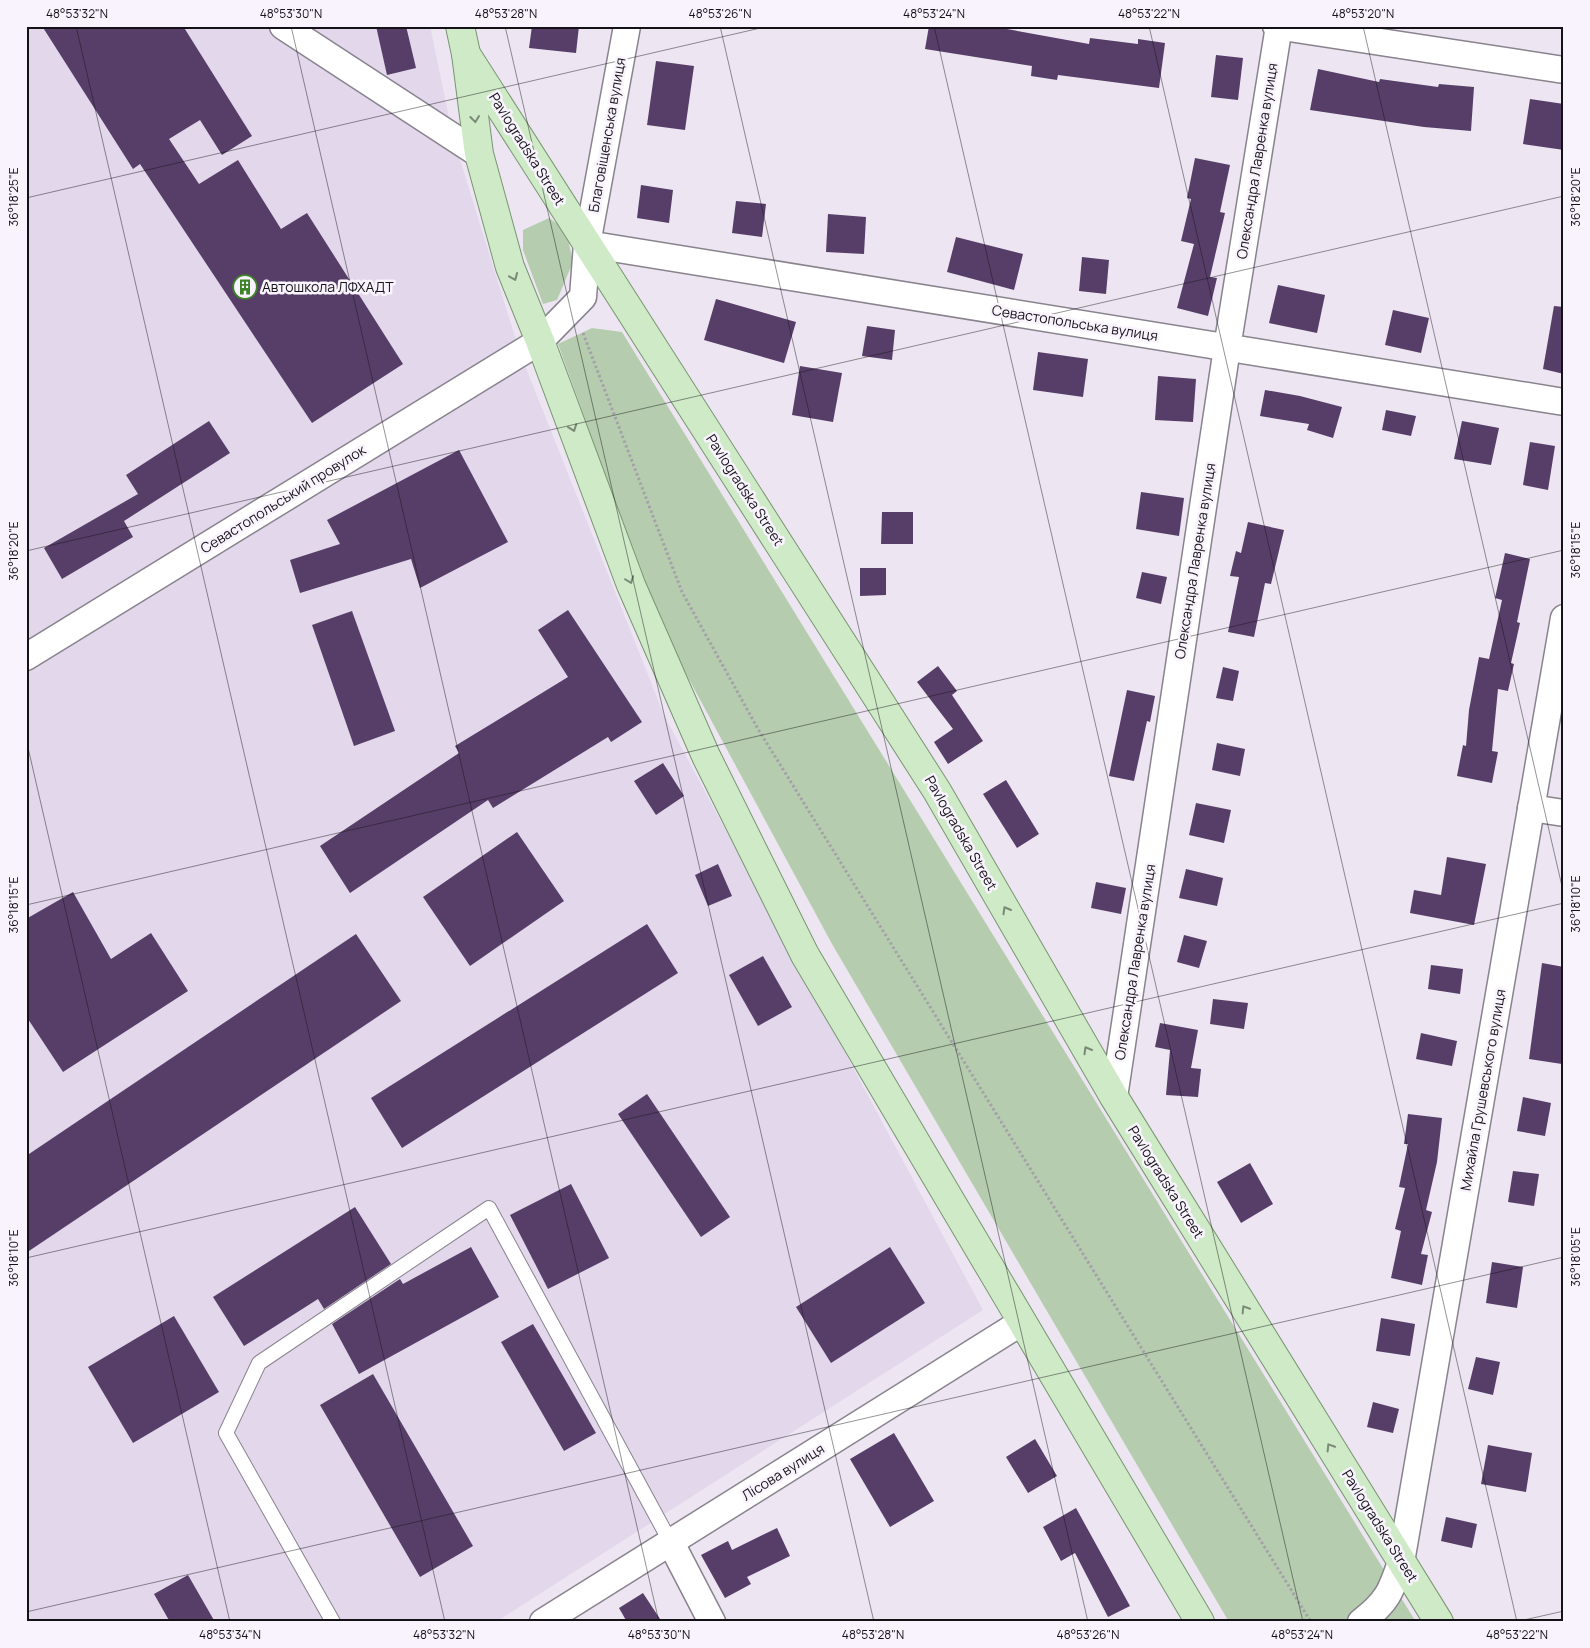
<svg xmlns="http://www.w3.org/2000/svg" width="1590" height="1648" viewBox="0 0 1590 1648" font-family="Manrope,sans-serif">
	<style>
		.built { fill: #e2d7eb }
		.green { fill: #b5cdae }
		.building { fill: #573e68 }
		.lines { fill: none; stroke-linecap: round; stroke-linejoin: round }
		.service-casing { stroke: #89838e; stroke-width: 16 }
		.minor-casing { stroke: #89838e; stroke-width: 29 }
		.primary-casing { stroke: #799571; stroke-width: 30 }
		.path { stroke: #a5a0a9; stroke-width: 3; stroke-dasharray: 2.5 2.5; stroke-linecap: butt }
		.service { stroke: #fff; stroke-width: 14 }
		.minor { stroke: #fff; stroke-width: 26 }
		.primary { stroke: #cfeac7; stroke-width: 28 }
		.oneway { stroke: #7b8977 }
		.ticks { fill: none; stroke: #141216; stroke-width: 1; stroke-opacity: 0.45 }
		.labels { text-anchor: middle; stroke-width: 5; stroke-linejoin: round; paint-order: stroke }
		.street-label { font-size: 14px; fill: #141216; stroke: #f9f3fe }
		.poi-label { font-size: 14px; fill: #141216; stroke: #f9f3fe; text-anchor: start }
		.neatline { fill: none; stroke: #141216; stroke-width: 2 }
		.ticks-label { font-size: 12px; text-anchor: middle; fill: #141216 }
	</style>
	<rect width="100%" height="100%" fill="#ede6f2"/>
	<!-- built -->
	<path class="built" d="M26,26H430L453,137L520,353L664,715L983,1310L496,1622H26Z"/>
	<!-- green -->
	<g class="green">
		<path d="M549,218L566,230L573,262L557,300L543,304L523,250V230Z"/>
		<path d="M592,328L622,332L1416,1622H1229L832,944L657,620L558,344Z"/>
	</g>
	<!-- building -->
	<g class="building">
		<path d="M42,26H183L252,136L222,155L200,120L169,139L199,184L238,160L281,229L307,213L403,364L312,423L140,164L133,169Z"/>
		<path d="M376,26H406L416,68L387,75Z"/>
		<path d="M532,26H579L576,53L529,48Z"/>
		<path d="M929,26H1007V29L1089,44L1090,38L1138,44V39L1165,43L1159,88L1058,75L1057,80L1031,76L1032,66L925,49Z"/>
		<path d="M1216,55L1243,58L1238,100L1211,97Z"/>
		<path d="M656,61L694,66L685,130L647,125Z"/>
		<path d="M1318,69L1379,82L1380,79L1438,87L1439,84L1474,87L1471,131L1424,127L1310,110Z"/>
		<path d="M1530,99L1564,104V150L1523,144Z"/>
		<path d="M1195,158L1230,165L1220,212L1225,213L1210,277L1217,278L1208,316L1177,308L1194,244L1181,241L1191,199L1187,198Z"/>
		<path d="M641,185L673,190L669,223L637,218Z"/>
		<path d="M736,201L766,204L762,237L732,233Z"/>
		<path d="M828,214L866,217L864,254L826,252Z"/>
		<path d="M956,237L1023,254L1014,290L947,272Z"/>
		<path d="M1082,257L1109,260L1106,294L1079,291Z"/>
		<path d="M1278,285L1325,295L1317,333L1269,323Z"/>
		<path d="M716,299L796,322L784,363L704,340Z"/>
		<path d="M1554,306L1564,307V374L1543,369Z"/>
		<path d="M1393,310L1429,318L1421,353L1385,345Z"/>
		<path d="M867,326L895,330L892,360L862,356Z"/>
		<path d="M1038,352L1088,359L1083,397L1033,390Z"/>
		<path d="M800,366L842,373L833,422L792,415Z"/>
		<path d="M1158,376L1196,379L1193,422L1155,420Z"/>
		<path d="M1265,390L1300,396L1342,407L1333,438L1307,430L1309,424L1260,416Z"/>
		<path d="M1386,410L1416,416L1411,436L1382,430Z"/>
		<path d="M209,421L230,453L124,521L133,537L62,579L44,548L138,494L126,475Z"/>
		<path d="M1462,421L1499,428L1491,465L1454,459Z"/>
		<path d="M1530,442L1555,446L1548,490L1523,485Z"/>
		<path d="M459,450L508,542L420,588L411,559L300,593L290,560L340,544L327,520Z"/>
		<path d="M1141,492L1184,498L1179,536L1136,529Z"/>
		<path d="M882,512H913V544H881Z"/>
		<path d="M1248,522L1284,530L1271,584L1265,583L1254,637L1228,632L1239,577L1230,576L1236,551L1241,553Z"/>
		<path d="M1505,553L1530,559L1517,622L1520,623L1511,663L1514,664L1508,691L1498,689L1492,751L1498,752L1492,783L1457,776L1463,745L1466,746L1469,710L1479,657L1489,659L1502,600L1495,598Z"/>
		<path d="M860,568H886V595L860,596Z"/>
		<path d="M1142,572L1167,577L1161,604L1136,598Z"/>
		<path d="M568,610L642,722L611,742L608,737L493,808L488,800L350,893L320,846L459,753L455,746L568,677L538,630Z"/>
		<path d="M352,611L395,731L354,746L312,625Z"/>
		<path d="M938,666L957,691L952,695L983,741L948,764L934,742L953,729L917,682Z"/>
		<path d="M1223,667L1239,671L1233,701L1216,698Z"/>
		<path d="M1127,690L1155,696L1150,722L1147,721L1134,781L1109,776Z"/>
		<path d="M1217,743L1245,749L1240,776L1212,770Z"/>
		<path d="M663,763L684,796L656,815L634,781Z"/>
		<path d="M1006,780L1039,834L1017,848L983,794Z"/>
		<path d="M1196,803L1231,810L1224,843L1189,835Z"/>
		<path d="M517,832L564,901L470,966L423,897Z"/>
		<path d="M1447,857L1486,864L1474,925L1410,913L1414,890L1441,895Z"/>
		<path d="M718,864L732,896L708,906L695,875Z"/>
		<path d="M1186,869L1223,878L1217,906L1179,898Z"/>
		<path d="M1096,882L1126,888L1121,914L1091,908Z"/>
		<path d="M73,892L111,959L151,933L188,991L63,1072L26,1016V919Z"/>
		<path d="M647,924L678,973L402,1148L371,1098Z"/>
		<path d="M356,934L401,1001L26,1253V1156Z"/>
		<path d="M1184,935L1207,941L1199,968L1177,962Z"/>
		<path d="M763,956L792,1007L758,1026L729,975Z"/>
		<path d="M1542,963L1564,967L1562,1064L1529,1059Z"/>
		<path d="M1431,965L1463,969L1460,994L1428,989Z"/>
		<path d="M1213,999L1248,1003L1244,1029L1210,1024Z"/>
		<path d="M1160,1023L1198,1030L1191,1068L1201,1069L1198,1097L1166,1095L1170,1050L1155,1047Z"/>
		<path d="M1421,1033L1457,1041L1452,1066L1416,1059Z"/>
		<path d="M647,1094L730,1217L701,1237L618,1114Z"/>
		<path d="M1523,1097L1551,1103L1545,1136L1517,1131Z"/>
		<path d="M1408,1114L1442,1118L1437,1162L1426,1210L1432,1212L1421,1254L1428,1255L1422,1285L1391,1278L1401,1231L1395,1229L1405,1188L1399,1187L1408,1144H1404Z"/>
		<path d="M1250,1163L1273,1204L1241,1223L1217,1182Z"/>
		<path d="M1513,1171L1539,1174L1534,1206L1508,1202Z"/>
		<path d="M571,1184L609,1258L548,1289L510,1215Z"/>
		<path d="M355,1207L391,1264L324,1309L318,1299L244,1346L213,1297Z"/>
		<path d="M471,1247L499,1297L359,1374L332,1324L400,1279L403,1284Z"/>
		<path d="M890,1247L925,1303L831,1363L796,1307Z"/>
		<path d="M1492,1262L1523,1267L1517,1308L1486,1303Z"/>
		<path d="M174,1316L219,1392L133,1443L88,1367Z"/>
		<path d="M1381,1318L1415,1324L1410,1356L1376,1351Z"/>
		<path d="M533,1324L596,1433L564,1451L501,1342Z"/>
		<path d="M1476,1357L1500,1362L1493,1395L1468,1389Z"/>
		<path d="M373,1374L473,1546L420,1577L320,1405Z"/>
		<path d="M1373,1402L1399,1409L1393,1433L1367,1427Z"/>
		<path d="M894,1433L934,1501L890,1527L850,1459Z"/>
		<path d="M1035,1439L1057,1476L1028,1493L1006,1457Z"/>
		<path d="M1488,1445L1532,1453L1526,1492L1481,1484Z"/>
		<path d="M1076,1508L1130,1606L1108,1617L1075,1553L1061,1561L1043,1527Z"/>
		<path d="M1446,1517L1477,1524L1472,1548L1441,1541Z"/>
		<path d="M777,1528L790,1556L747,1577L751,1584L725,1598L701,1555L728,1541L732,1550Z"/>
		<path d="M188,1575L215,1622H170L154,1594Z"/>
		<path d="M643,1593L662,1622H627L619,1608Z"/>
	</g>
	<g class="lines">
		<!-- service casing -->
		<g class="service-casing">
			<path id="service" d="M333,1622L226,1433L259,1363L489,1208L671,1543"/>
		</g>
		<!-- minor casing -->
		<g class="minor-casing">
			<g id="minor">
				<path d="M283,26L479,154"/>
				<path d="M1276,26L1564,70"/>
				<path d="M587,244L1564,402"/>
				<path d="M26,657L540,341L583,297L587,244L627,26"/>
				<path d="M1531,808L1564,813"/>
				<path d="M1114,1097L1227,348L1279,26"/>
				<path d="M671,1543L712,1622"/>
				<path d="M543,1622L1022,1322"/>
				<path d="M1361,1622C1387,1602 1391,1592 1401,1562L1564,618"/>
			</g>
		</g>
		<!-- primary casing -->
		<g class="primary-casing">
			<g id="primary">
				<path d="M460,26L466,54L479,154L510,267L540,341L631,585L706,756L805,955L1200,1622"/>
				<path d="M466,54L937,791L1114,1097L1439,1622"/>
			</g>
		</g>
		<!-- path -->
		<path class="path" d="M583,333L682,592L758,729L1311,1622"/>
		<!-- service -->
		<use href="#service" class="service"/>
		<!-- minor -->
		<use href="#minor" class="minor"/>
		<!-- primary -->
		<use href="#primary" class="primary"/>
	</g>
	<!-- one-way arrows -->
	<defs><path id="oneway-chevron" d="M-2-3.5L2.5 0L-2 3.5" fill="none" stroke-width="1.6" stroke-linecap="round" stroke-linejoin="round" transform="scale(1.25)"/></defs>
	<g class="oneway">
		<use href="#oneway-chevron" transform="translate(475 119) rotate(83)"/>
		<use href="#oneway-chevron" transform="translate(514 277) rotate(67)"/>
		<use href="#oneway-chevron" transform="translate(573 428) rotate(70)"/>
		<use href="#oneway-chevron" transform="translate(630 580) rotate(69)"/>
		<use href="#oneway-chevron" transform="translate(1006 910) rotate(-120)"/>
		<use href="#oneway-chevron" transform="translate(1087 1050) rotate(-120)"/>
		<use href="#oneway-chevron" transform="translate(1245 1309) rotate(-122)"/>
		<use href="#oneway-chevron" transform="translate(1330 1447) rotate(-122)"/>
	</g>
	<!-- ticks -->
	<path class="ticks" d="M76,26L445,1622M291,26L659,1622M505,26L874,1622M720,26L1088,1622M934,26L1303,1622M1149,26L1517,1622M1363,26L1564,895M26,198L769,26M26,551L1564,196M26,739L230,1622M26,905L1564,550M26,1258L1564,903M26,1612L1564,1257M1515,1622L1564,1611"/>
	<!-- icons -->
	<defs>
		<g id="building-ring" transform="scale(1.25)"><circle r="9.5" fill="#f9f3fe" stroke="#3e8327" stroke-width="1.5"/><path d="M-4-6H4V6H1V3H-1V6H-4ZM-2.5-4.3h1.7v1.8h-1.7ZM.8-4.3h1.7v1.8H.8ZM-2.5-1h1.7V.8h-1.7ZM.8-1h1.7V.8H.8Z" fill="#3e8327"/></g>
	</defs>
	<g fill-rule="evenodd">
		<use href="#building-ring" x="245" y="287"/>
	</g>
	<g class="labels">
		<!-- street labels -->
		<g class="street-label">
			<text transform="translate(607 135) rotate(-80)" y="5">Благовіщенська вулиця</text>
			<text transform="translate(527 149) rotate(58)" y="5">Pavlogradska Street</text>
			<text transform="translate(1257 161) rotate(-81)" y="5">Олександра Лавренка вулиця</text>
			<text transform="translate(1075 323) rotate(9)" y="5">Севастопольська вулиця</text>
			<text transform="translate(745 490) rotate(57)" y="5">Pavlogradska Street</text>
			<text transform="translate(283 499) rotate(-32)" y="5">Севастопольський провулок</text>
			<text transform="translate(1195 561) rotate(-81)" y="5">Олександра Лавренка вулиця</text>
			<text transform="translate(961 833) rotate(60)" y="5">Pavlogradska Street</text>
			<text transform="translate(1135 962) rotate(-81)" y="5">Олександра Лавренка вулиця</text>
			<text transform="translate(1483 1090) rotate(-80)" y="5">Михайла Грушевського вулиця</text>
			<text transform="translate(1166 1182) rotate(58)" y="5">Pavlogradska Street</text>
			<text transform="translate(783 1472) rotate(-32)" y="5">Лісова вулиця</text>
			<text transform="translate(1380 1526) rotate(58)" y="5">Pavlogradska Street</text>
		</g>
		<!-- poi labels -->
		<g class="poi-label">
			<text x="262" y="292">Автошкола ЛФХАДТ</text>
		</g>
	</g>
	<!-- border -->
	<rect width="1590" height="1648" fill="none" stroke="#f9f3fe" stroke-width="55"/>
	<rect x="28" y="28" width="1534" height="1592" class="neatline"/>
	<g class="ticks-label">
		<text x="77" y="18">48°53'32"N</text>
		<text x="291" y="18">48°53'30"N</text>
		<text x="506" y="18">48°53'28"N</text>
		<text x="720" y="18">48°53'26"N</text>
		<text x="934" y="18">48°53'24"N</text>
		<text x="1149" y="18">48°53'22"N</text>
		<text x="1363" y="18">48°53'20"N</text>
		<text transform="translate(1576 197) rotate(-90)" y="4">36°18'20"E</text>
		<text transform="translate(14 197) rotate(-90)" y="4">36°18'25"E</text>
		<text transform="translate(1576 550) rotate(-90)" y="4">36°18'15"E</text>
		<text transform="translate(14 551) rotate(-90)" y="4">36°18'20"E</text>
		<text transform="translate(1576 904) rotate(-90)" y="4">36°18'10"E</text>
		<text transform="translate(14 905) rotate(-90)" y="4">36°18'15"E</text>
		<text transform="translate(1576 1257) rotate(-90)" y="4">36°18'05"E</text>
		<text transform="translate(14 1258) rotate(-90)" y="4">36°18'10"E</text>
		<text x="230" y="1639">48°53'34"N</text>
		<text x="444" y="1639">48°53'32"N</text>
		<text x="659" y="1639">48°53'30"N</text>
		<text x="873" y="1639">48°53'28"N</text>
		<text x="1088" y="1639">48°53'26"N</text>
		<text x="1302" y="1639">48°53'24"N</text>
		<text x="1517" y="1639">48°53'22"N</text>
	</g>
</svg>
